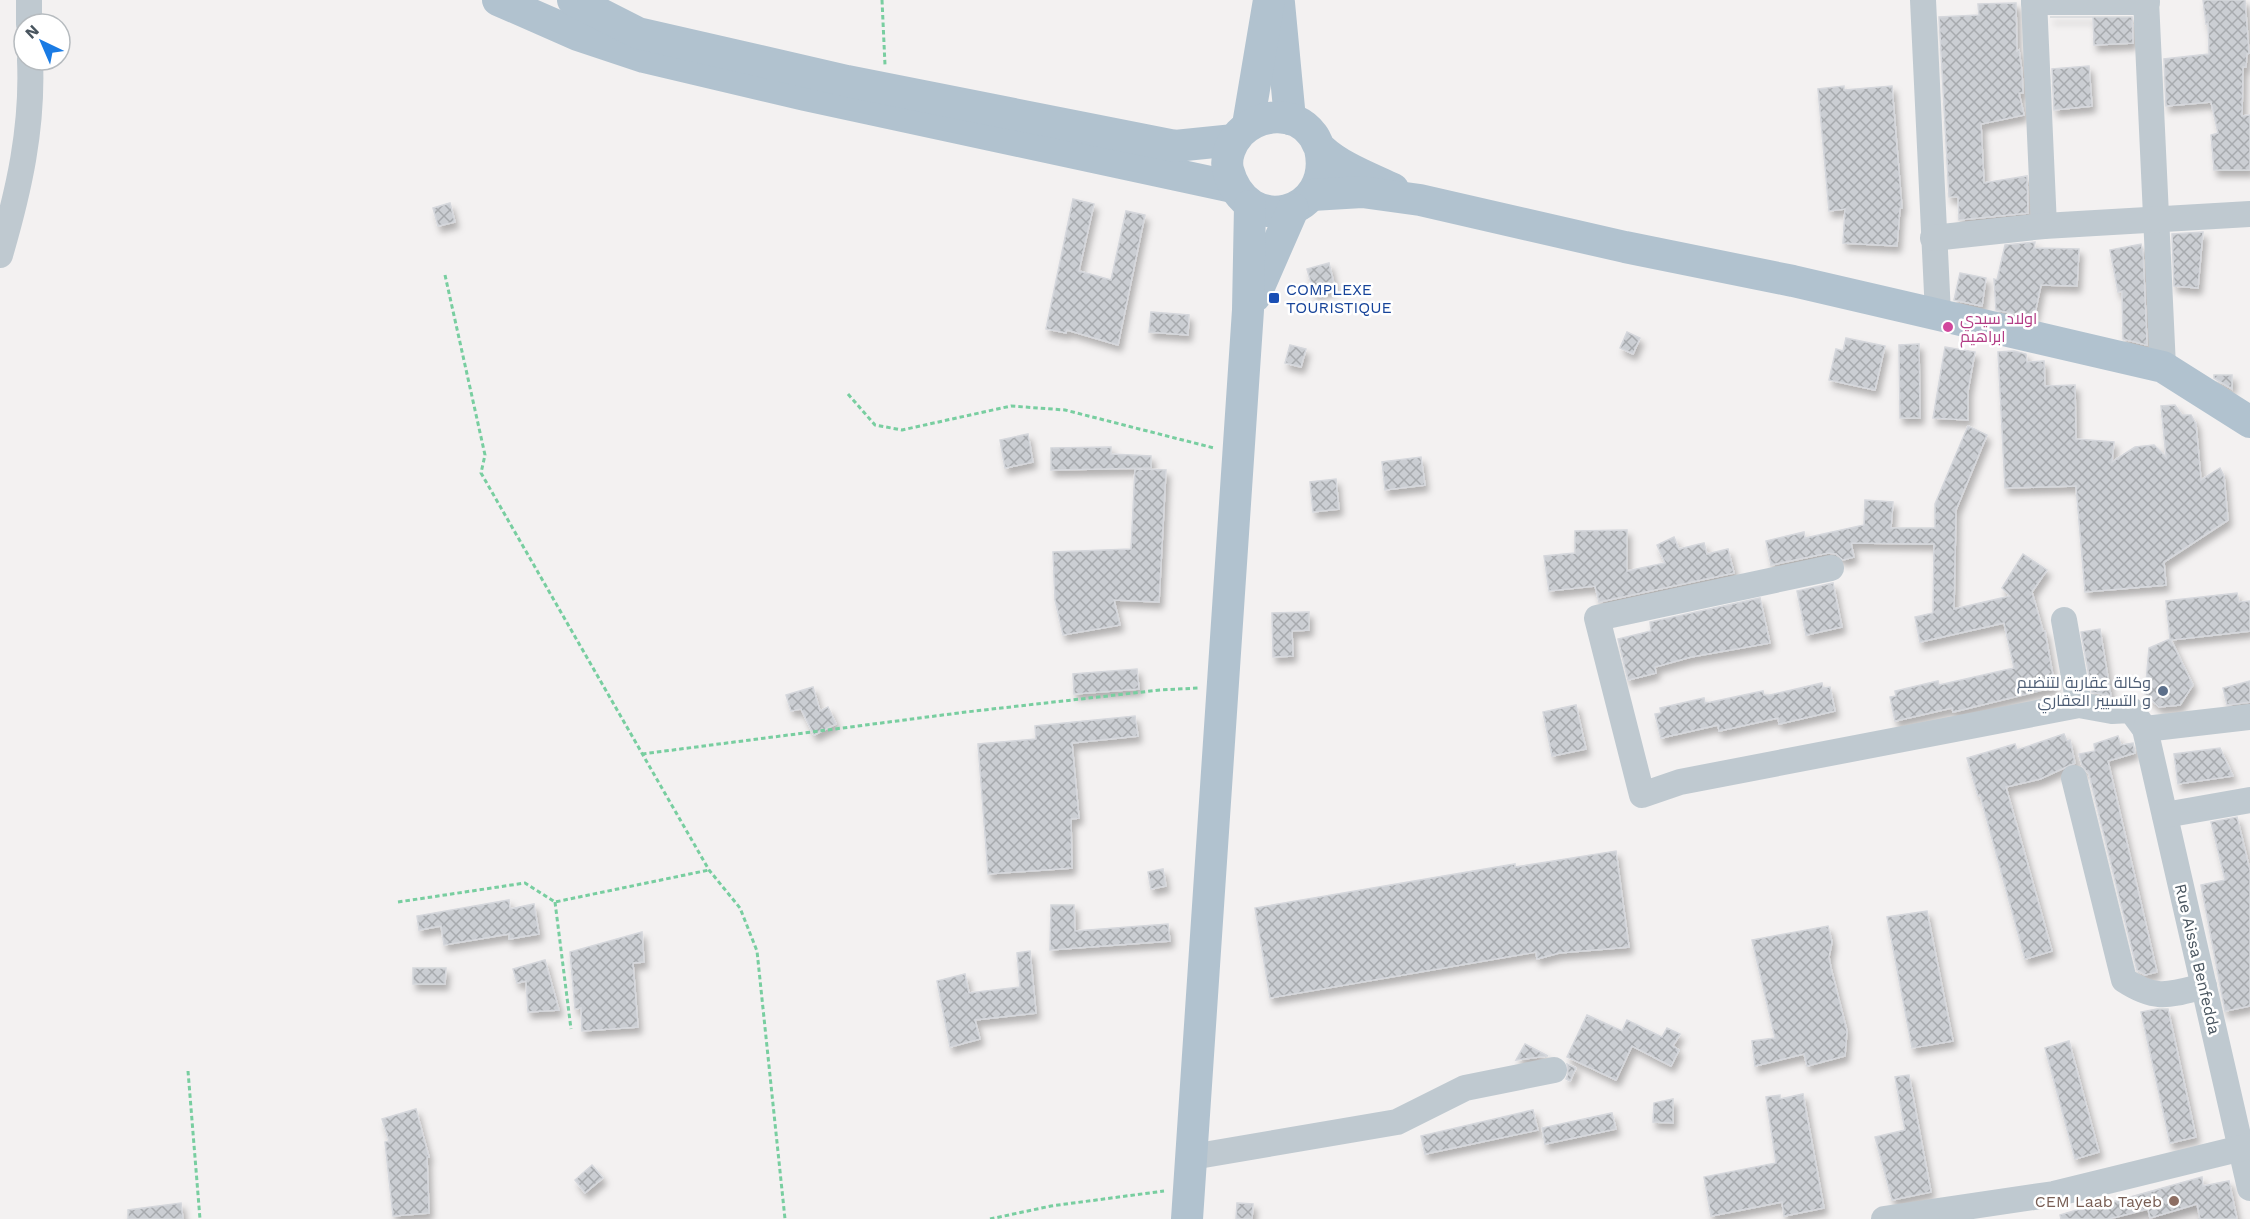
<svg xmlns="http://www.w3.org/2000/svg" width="2250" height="1219" viewBox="0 0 2250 1219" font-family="'Work Sans',Cairo,sans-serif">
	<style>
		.education { fill: #e4e2e3 }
		.building { fill: url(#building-cross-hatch); stroke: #d5d7dc; stroke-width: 1.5; filter: url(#shadow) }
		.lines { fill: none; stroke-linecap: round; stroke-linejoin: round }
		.path { stroke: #78cea0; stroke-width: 3; stroke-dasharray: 4.5 3; stroke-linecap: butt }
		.minor { stroke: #bfc9d0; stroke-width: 26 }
		.major { stroke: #b1c2cf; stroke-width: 32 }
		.transit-dot { fill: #1a4fb4; stroke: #fff; stroke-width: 2 }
		.hotel-dot { fill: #d1479c; stroke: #fff; stroke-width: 2 }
		.service-dot { fill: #5c6f8a; stroke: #fff; stroke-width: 2 }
		.education-dot { fill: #8d6e63; stroke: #fff; stroke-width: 2 }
		.labels { text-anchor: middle; stroke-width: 5; stroke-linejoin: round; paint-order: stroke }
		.transit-label { font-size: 16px; fill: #164399; stroke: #fff; text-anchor: start }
		.hotel-label { font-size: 16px; fill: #b23c85; stroke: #fff; text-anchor: start }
		.service-label { font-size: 16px; fill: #4e5e75; stroke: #fff; text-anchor: end }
		.street-label { font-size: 16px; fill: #49555f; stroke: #fff }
		.education-label { font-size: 16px; fill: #785e54; stroke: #fff; text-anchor: end }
	</style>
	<defs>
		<pattern id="building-cross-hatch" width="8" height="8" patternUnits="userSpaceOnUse" patternTransform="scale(1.5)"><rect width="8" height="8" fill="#cbced3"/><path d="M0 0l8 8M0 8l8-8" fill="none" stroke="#a7aaae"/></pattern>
		<filter id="shadow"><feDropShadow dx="3.5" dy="6" stdDeviation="3" flood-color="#0004"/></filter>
	</defs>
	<rect width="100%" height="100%" fill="#f3f1f1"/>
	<!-- education -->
	<path class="education" d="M2202,1177L2203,1186L2229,1181L2237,1219H2080L2087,1207L2085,1198L2099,1195L2102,1204Z"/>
	<!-- building -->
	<g class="building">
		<path d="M2203,0H2245L2249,53L2247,54L2246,67H2243L2242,116L2250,115V170H2214L2211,135L2218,133L2211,102L2166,106L2164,59L2209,54L2208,23L2206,24Z"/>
		<path d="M2016,3L2017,51L2019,50L2022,72L2023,93H2019L2024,115L1981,124L1984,183L2027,176L2028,213L1959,220L1958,197H1949L1939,17L1979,15L1978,4Z"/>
		<path d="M2050,17H2132L2133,43L2094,45L2093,17Z"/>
		<path d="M2089,66L2092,106L2054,110L2052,69Z"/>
		<path d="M1844,86V90L1892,86L1902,208H1900L1897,246L1843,243L1845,209L1829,211L1818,89Z"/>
		<path d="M1073,199L1094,204L1079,271L1111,280L1126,211L1145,215L1118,345L1067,330L1066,333L1046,329Z"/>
		<path d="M450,203L455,222L438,226L433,208Z"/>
		<path d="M2203,232L2198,288L2174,286L2172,234Z"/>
		<path d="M2035,242L2034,248L2079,249L2077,286L2041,285L2034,318L1996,310L1994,279L1997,280L2005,245Z"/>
		<path d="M2141,244L2143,253L2147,345L2123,339L2122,291L2118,292L2110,250Z"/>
		<path d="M1329,263L1335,288L1314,294L1307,269Z"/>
		<path d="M1960,273L1986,278L1982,306L1954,300Z"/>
		<path d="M1151,312L1189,315L1188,335L1149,332Z"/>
		<path d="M1627,332L1640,338L1633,354L1620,348Z"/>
		<path d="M1846,338L1885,346L1875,390L1829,380L1836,349L1843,351Z"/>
		<path d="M1919,344L1920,418H1900L1899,345Z"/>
		<path d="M1290,345L1306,349L1301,367L1285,363Z"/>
		<path d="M1945,347L1975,352L1968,391V420L1933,418Z"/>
		<path d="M2014,351L2026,354L2027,362L2044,361L2045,386L2075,385L2076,439L2114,442L2112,462L2135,447L2154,445L2166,457L2161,406L2175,405L2182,415H2191L2196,424L2201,480L2220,468L2224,476L2228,520L2164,562L2166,585L2085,592L2076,486L2005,488L1998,352Z"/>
		<path d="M2214,375H2232V389L2214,378Z"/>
		<path d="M1968,426L1987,435L1956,510L1954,609L2010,596L2002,588L2023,554L2047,570L2032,592L2043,631H2045L2055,687L1953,712L1952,708L1895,721L1890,697L1896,696L1895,691L1938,681L1939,685L2014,668L2004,623L1920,642L1915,617L1933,613L1934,544L1851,543L1854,557L1843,560L1836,554L1828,553L1771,565L1766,541L1804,532L1805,538L1864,525L1865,500L1893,502L1891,528H1935V504Z"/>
		<path d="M1028,434L1033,462L1005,468L1000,440Z"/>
		<path d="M1111,447V454L1151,456V468L1051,470V448Z"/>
		<path d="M1421,457L1425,485L1385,490L1382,462Z"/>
		<path d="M1135,469L1166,470L1159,602L1114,600L1120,625L1063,635L1055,600L1053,552L1131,549Z"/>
		<path d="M1336,479L1339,509L1313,512L1310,482Z"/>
		<path d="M1627,530V571L1665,563L1657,545L1674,537L1679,549L1704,543L1707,554L1728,549L1734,573L1599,602L1595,586L1549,591L1544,556L1575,553V531Z"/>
		<path d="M1833,583L1842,627L1806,635L1797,591Z"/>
		<path d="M2237,593L2239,602L2250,601V631L2171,640L2193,685L2180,705L2159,707L2145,694L2149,648L2170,639L2166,601Z"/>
		<path d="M1760,598L1770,643L1691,657L1655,667L1656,673L1628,680L1618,639L1651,631L1650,622Z"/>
		<path d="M1309,612V630L1292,631L1293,656L1273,657L1272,613Z"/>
		<path d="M2100,629L2111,696L2092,692L2081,632Z"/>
		<path d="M1137,669L1139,689L1074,694L1073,674Z"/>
		<path d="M2250,681V702L2227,705L2223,688Z"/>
		<path d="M1822,683L1823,688L1830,687L1835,711L1779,724L1778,718L1719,731L1718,725L1661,738L1655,714L1661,713L1660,708L1704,698L1705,703L1711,702L1763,691L1764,695H1770Z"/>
		<path d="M813,687L820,711L828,707L836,724L814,735L801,709L791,711L786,695Z"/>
		<path d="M1576,705L1586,749L1552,756L1543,712Z"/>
		<path d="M1135,716L1138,736L1072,743L1079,818L1071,819L1072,868L988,874L978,744L1036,739L1035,726Z"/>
		<path d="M2064,734L2067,741L2070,740L2075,763L2040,779L2006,787L2052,951L2025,959L1980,795L1978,796L1967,758L2015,744L2017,750Z"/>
		<path d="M2118,736L2121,745L2133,743L2135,753L2108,761L2157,972L2145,975L2137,970L2089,774L2082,766L2079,754L2095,751L2094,744Z"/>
		<path d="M2220,748L2233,776L2178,784L2174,754Z"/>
		<path d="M2237,817L2250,870V1006L2225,1011L2201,885L2225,880L2211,822Z"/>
		<path d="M1616,851L1629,947L1559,953L1537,959L1536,952L1270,998L1255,908L1515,864V867Z"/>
		<path d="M1163,869L1166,886L1151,889L1148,872Z"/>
		<path d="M509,900L510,909L534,904L539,934L509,939V934L444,945L441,926L419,930L417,916Z"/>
		<path d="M1051,905H1074L1075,931L1168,924L1170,941L1050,950Z"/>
		<path d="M1927,911L1953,1041L1912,1048L1887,917Z"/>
		<path d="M1828,926L1832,942L1829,957L1831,968L1847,1031L1845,1056L1807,1066L1804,1054L1755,1066L1752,1041L1775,1038L1752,940Z"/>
		<path d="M642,932L644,962L633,963L638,1027L582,1031L581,1008L575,1009L570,952Z"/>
		<path d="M1030,951L1036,1013L975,1020L980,1039L950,1047L937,981L965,974L969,993L1020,987L1017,953Z"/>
		<path d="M545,960L559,1010L528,1012L526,981L517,983L513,969Z"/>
		<path d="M413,968H446L445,984H413Z"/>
		<path d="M2157,1009H2168L2196,1137L2170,1143L2141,1012Z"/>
		<path d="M1587,1015L1622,1031L1627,1020L1662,1037L1667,1028L1680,1034L1673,1046L1679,1050L1671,1066L1632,1046L1616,1080L1567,1057Z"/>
		<path d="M2069,1041L2099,1152L2075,1159L2045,1048Z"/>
		<path d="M1525,1044L1548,1056H1547L1516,1060Z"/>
		<path d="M1567,1064L1576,1068L1570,1081L1566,1079L1568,1074Z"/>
		<path d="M1909,1075L1931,1192L1892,1200L1875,1137L1905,1130L1895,1077Z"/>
		<path d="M1803,1094L1824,1208L1784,1216L1782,1202L1711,1216L1704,1177L1776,1163L1766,1097L1780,1095V1099Z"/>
		<path d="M1673,1099V1123L1653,1122L1654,1103Z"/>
		<path d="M416,1109L429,1157H427L429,1213L393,1216L385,1142L389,1141L382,1119Z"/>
		<path d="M1533,1110L1538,1130L1425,1154L1421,1136Z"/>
		<path d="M1612,1113L1616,1129L1545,1144L1542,1128Z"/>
		<path d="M592,1165L603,1178L585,1193L575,1180Z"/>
		<path d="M2202,1177L2203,1186L2229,1181L2237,1219H2200L2197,1204L2150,1218L2148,1209L2109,1219H2061L2060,1215L2087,1207L2086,1202L2100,1198L2102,1205Z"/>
		<path d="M181,1203L183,1219H128V1210Z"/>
		<path d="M1237,1203L1253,1204L1252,1219H1236Z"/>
	</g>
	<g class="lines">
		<!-- path -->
		<g class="path">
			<path d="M882,0L885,65"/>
			<path d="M445,275L485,455L481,473L709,870L740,908L757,951L785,1219"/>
			<path d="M848,394L875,425L902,430L1011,406L1065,410L1214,448"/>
			<path d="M642,754L966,712L1160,690L1198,688"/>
			<path d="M398,902L525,883L555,902L709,870"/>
			<path d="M555,902L571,1029"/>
			<path d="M188,1071L200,1219"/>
			<path d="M990,1219L1051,1206L1164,1191"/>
		</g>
		<!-- minor -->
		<g class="minor">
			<path d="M29,0V24"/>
			<path d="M1923,0L1938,314"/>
			<path d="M2034,0L2044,226"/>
			<path d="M2146,0L2163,367"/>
			<path d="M2034,2H2147"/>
			<path d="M1933,238L2044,226L2250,214"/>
			<path d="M0,255C19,190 33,128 30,60"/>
			<path d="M1831,568L1597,618L1642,795L1680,782L2079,705L2112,711L2131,710L2145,729L2250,1188"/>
			<path d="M2064,620L2079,705"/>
			<path d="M2145,729L2250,717"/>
			<path d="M2074,778L2124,980C2156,1001 2169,995 2204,986"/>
			<path d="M2165,815L2250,800"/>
			<path d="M1192,1157L1397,1122L1465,1088L1554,1070"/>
			<path d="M1884,1219L2054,1194L2250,1146"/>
		</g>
		<!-- major -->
		<g class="major">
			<path d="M498,0L578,35L644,57L805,95L1233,187"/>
			<path d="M573,0L638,33L847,81L1175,146L1234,140"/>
			<path d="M1279,3L1290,119"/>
			<path d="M1248,125L1269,0"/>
			<path d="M1320,149C1335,214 1247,240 1228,170C1225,157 1231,143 1240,133C1259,114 1294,110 1312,134C1316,138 1317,145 1321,149C1340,167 1370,178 1393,189"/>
			<path d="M1312,195L1362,192L1420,200L1625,247L1793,281L2163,367L2250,422"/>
			<path d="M1255,296L1293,209"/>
			<path d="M1187,1219L1248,310L1250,206"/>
		</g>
	</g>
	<!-- markers -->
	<rect class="transit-dot" x="1268" y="292" width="12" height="12" rx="3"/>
	<circle class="hotel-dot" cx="1948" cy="327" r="6"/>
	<circle class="service-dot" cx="2163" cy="691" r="6"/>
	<circle class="education-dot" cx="2174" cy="1201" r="6"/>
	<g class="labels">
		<!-- transit labels -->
		<g class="transit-label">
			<text x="1286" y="295">COMPLEXE<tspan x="1286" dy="18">TOURISTIQUE</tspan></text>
		</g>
		<!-- hotel labels -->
		<g class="hotel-label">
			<text x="1960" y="324">اولاد سيدي<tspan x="1960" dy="18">ابراهيم</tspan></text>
		</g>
		<!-- service labels -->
		<g class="service-label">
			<text x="2151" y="688">وكالة عقارية لتنضيم<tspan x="2151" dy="18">و التسيير العقاري</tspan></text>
		</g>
		<!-- street labels -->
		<g class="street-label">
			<text transform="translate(2198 959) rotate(77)" y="6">Rue Aissa Benfedda</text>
		</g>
		<!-- education labels -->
		<g class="education-label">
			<text x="2162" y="1207">CEM Laab Tayeb</text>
		</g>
	</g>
	<!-- north arrow -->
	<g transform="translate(42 42) rotate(316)"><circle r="28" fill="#ffffff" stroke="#b6bbbf" stroke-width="1.5"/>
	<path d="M0-4.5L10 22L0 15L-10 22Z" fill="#1a7be4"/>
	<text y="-9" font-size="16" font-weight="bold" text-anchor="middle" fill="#49555f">N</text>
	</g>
</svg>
